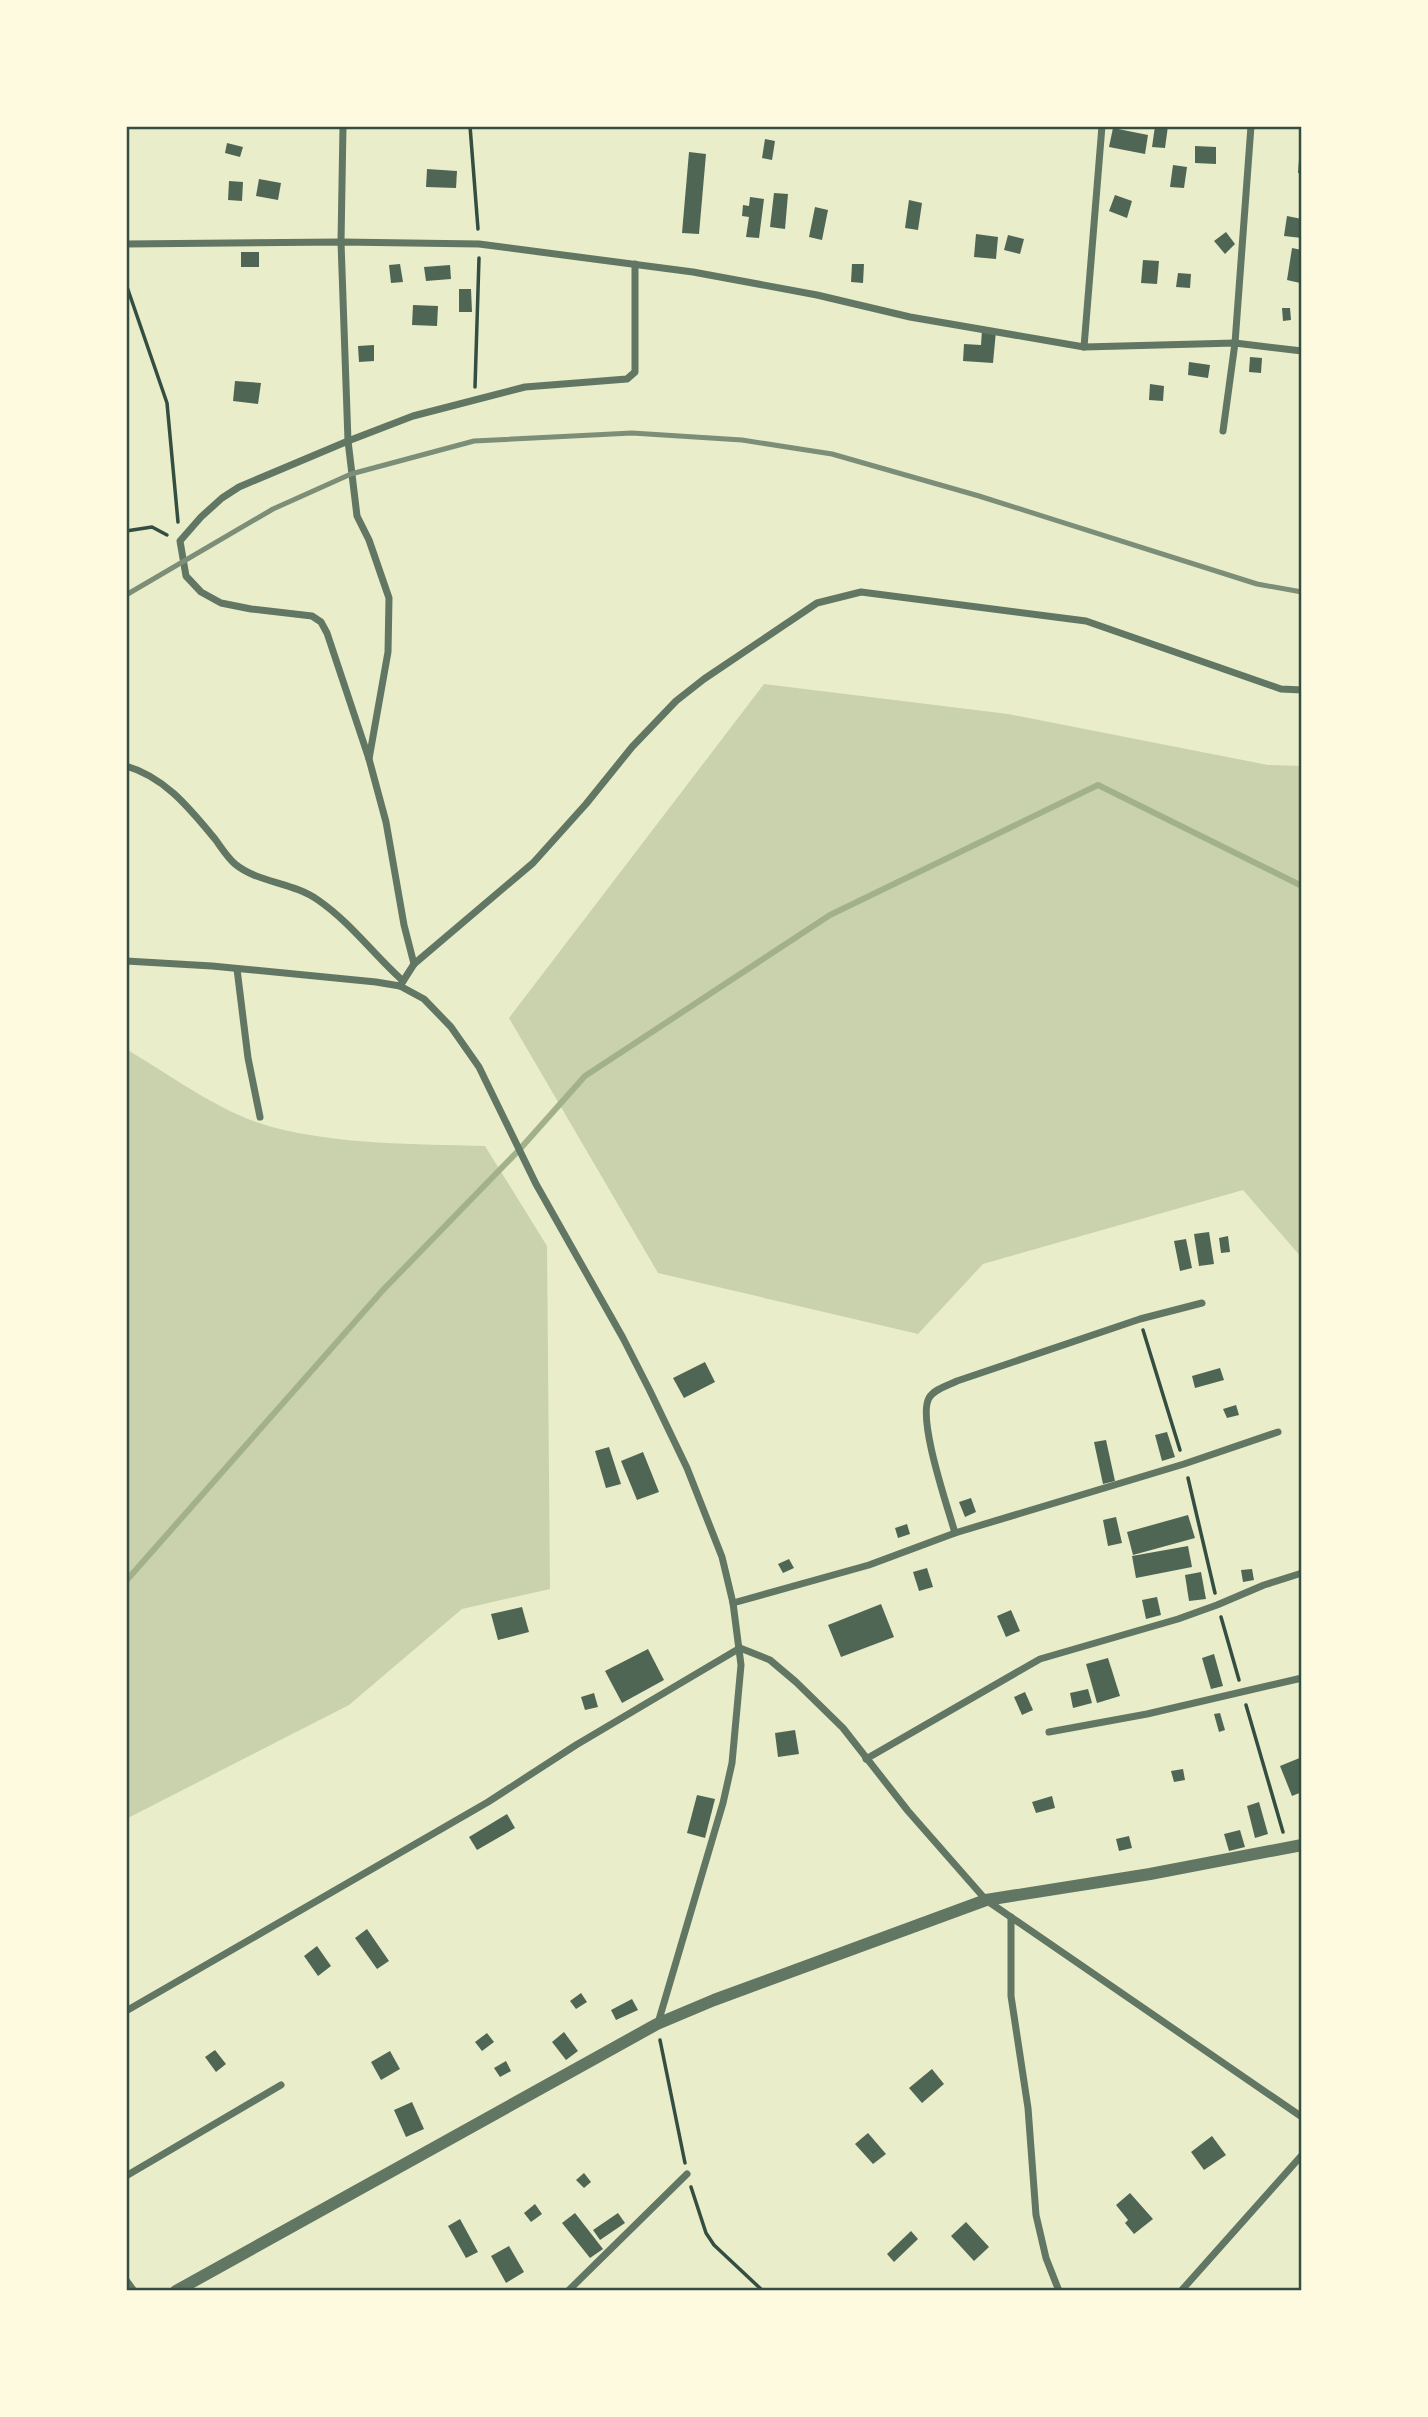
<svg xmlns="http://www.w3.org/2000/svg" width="1428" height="2417" viewBox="0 0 1428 2417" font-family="'Archivo Narrow',sans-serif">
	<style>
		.green { fill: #cad2ad }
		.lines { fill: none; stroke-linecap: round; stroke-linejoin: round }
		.stream { stroke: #a3b18a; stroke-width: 6 }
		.building { fill: #4f6655 }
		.path { stroke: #344e41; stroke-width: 3.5 }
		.minor { stroke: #617663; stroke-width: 7 }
		.tertiary { stroke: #617663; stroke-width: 12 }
		.rail { stroke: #7c8e77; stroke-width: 5 }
		.neatline { fill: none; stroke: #344e41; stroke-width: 2.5 }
	</style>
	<rect width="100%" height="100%" fill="#e9edc9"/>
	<!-- green -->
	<g class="green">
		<path d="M764,684L1008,714L1268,765L1302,766V1258L1243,1190L983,1264L918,1334L658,1273L509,1018Z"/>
		<path d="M126,1049C172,1076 220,1113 272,1127C342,1145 414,1144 485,1146L547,1246L550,1589L462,1609L349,1705L126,1819Z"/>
	</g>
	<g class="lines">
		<!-- stream -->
		<path class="stream" d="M126,1581L383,1290L520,1149L585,1076L830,915L1098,785L1302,886"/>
	</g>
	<!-- building -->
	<g class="building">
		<path d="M1155,126H1168L1165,148L1152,147Z"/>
		<path d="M1113,128L1148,135L1145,154L1109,147Z"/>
		<path d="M765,139L775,141L772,160L762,158Z"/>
		<path d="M227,143L243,147L240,157L225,153Z"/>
		<path d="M1195,146L1216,147V164L1195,163Z"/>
		<path d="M1300,146H1302V173H1298Z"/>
		<path d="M689,152L706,154L699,234L682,233Z"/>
		<path d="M1173,165L1187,167L1184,188L1170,187Z"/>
		<path d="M427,169L457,171L456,188L426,187Z"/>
		<path d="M259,179L281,183L278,200L256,196Z"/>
		<path d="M229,181L243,182L242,201L228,200Z"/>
		<path d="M774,193L788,194L785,229L770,227Z"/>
		<path d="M1115,195L1132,201L1127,218L1109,211Z"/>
		<path d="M750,197L764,199L759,238L746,237L749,217L742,216L743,205L749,206Z"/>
		<path d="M909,200L922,203L918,230L905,228Z"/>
		<path d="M815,207L828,210L822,240L809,237Z"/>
		<path d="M1287,216L1302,219V238L1284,236Z"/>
		<path d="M1226,232L1235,244L1225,254L1214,241Z"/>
		<path d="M976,234L998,237L996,259L974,257Z"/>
		<path d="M1008,235L1024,239L1020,254L1004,250Z"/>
		<path d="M1292,248L1302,250L1300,283L1287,280Z"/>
		<rect x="241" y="252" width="18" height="15"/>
		<path d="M1143,260L1159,261L1157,284L1141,283Z"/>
		<path d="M400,264L403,282L391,283L389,265Z"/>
		<path d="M852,264H864L863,283L851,282Z"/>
		<path d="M450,265L451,279L426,281L424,267Z"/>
		<path d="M1178,273L1191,274L1190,288L1176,287Z"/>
		<path d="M459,289H471L472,312H459Z"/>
		<path d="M413,305L438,306L437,326L412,325Z"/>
		<path d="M1282,308H1290L1291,320L1283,321Z"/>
		<path d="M982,330L996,331L993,363L963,361L964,344L981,345Z"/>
		<path d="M374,345V361L359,362L358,346Z"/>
		<path d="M1250,357L1262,358L1261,373L1249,372Z"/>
		<path d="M1189,362L1210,365L1208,378L1188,375Z"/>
		<path d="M235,381L261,383L258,404L233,401Z"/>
		<path d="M1150,384L1164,386L1163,401L1149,400Z"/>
		<path d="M1209,1232L1214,1264L1199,1266L1194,1234Z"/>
		<path d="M1228,1236L1230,1252L1221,1253L1219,1238Z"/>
		<path d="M1186,1239L1192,1268L1180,1271L1174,1241Z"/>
		<path d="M705,1362L715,1382L684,1398L673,1378Z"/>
		<path d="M1220,1368L1224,1380L1195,1388L1192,1376Z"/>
		<path d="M1236,1405L1239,1415L1227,1418L1223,1409Z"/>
		<path d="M1167,1432L1175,1457L1162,1461L1155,1435Z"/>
		<path d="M1106,1440L1115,1481L1103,1484L1094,1442Z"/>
		<path d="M609,1447L621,1484L606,1488L595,1451Z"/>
		<path d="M643,1452L659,1492L637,1500L621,1461Z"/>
		<path d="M971,1498L976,1512L965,1517L959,1502Z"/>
		<path d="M1188,1515L1195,1538L1133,1555L1127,1532Z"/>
		<path d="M1116,1517L1122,1543L1108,1546L1103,1520Z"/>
		<path d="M907,1524L910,1534L898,1538L895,1528Z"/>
		<path d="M1188,1546L1192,1567L1136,1578L1132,1556Z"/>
		<path d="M789,1559L794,1568L783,1573L778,1564Z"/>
		<path d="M927,1568L933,1587L919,1591L913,1572Z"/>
		<path d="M1252,1569L1254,1580L1243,1582L1241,1570Z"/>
		<path d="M1201,1572L1206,1599L1189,1601L1185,1575Z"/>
		<path d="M1157,1597L1161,1615L1146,1619L1142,1600Z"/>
		<path d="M881,1604L894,1637L841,1657L828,1625Z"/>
		<path d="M522,1607L529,1632L498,1640L491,1614Z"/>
		<path d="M1011,1610L1020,1631L1006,1637L997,1616Z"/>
		<path d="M648,1649L664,1680L622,1703L605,1671Z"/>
		<path d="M1214,1654L1223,1686L1211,1689L1202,1658Z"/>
		<path d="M1108,1658L1120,1696L1097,1703L1086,1664Z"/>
		<path d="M1088,1689L1092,1703L1073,1708L1070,1693Z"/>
		<path d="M1025,1692L1033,1710L1022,1715L1014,1697Z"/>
		<path d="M594,1693L598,1707L585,1710L581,1697Z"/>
		<path d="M1220,1713L1225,1730L1219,1732L1214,1714Z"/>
		<path d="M795,1730L799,1754L778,1757L775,1733Z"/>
		<path d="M1302,1757V1792L1292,1796L1280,1766Z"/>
		<path d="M1183,1769L1185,1780L1174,1782L1171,1771Z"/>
		<path d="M697,1795L715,1799L705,1838L687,1833Z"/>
		<path d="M1052,1796L1055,1808L1036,1813L1032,1802Z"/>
		<path d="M1259,1802L1268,1834L1255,1838L1247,1806Z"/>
		<path d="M507,1814L515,1828L477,1850L469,1837Z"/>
		<path d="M1240,1830L1245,1847L1229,1851L1224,1834Z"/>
		<path d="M1129,1836L1132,1848L1119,1851L1116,1839Z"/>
		<path d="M367,1929L389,1961L377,1969L355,1938Z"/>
		<path d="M317,1946L331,1966L318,1976L304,1956Z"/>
		<path d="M581,1993L587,2002L576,2009L570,2001Z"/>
		<path d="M632,1999L638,2010L616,2020L611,2010Z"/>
		<path d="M564,2032L578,2051L566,2060L552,2042Z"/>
		<path d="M487,2033L494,2042L482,2051L475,2042Z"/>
		<path d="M215,2050L226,2064L216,2072L205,2057Z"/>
		<path d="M390,2051L400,2069L381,2080L371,2062Z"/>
		<path d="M506,2061L511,2071L500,2077L494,2068Z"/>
		<path d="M932,2069L944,2084L922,2103L909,2088Z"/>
		<path d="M412,2102L424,2129L406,2137L394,2110Z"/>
		<path d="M868,2133L886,2154L873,2164L855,2144Z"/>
		<path d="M1212,2136L1226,2155L1204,2170L1191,2152Z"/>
		<path d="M584,2173L591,2182L584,2188L576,2180Z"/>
		<path d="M1130,2193L1153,2219L1134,2234L1125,2223L1128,2220L1116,2205Z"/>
		<path d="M535,2204L542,2214L531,2222L524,2213Z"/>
		<path d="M575,2213L603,2249L590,2258L562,2223Z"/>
		<path d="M618,2213L625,2223L600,2240L593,2230Z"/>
		<path d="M460,2219L478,2252L466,2258L448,2226Z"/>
		<path d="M966,2222L989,2247L974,2261L951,2236Z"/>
		<path d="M911,2231L918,2239L894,2262L887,2254Z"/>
		<path d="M509,2246L524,2272L506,2283L491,2256Z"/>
	</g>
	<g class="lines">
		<!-- path -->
		<g class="path">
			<path d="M470,126L478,229"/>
			<path d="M126,284L167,403L178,522"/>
			<path d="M475,387L479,258"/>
			<path d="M126,531L152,527L167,535"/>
			<path d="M1143,1330L1180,1450"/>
			<path d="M1188,1478L1215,1593"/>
			<path d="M1221,1617L1239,1680"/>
			<path d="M1246,1705L1283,1832"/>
			<path d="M660,2040L685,2163"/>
			<path d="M691,2187L706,2233L714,2245L763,2291"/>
		</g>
		<!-- minor -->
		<g class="minor">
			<path d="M343,126L341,242L348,441L357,516L369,540L389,598L388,652L369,759L386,822L404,925L414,964"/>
			<path d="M126,244L341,242L479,244L693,272L817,295L910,317L1084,347L1235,343L1302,351"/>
			<path d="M1084,347L1102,126"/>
			<path d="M1223,431L1235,343L1251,126"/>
			<path d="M369,759L327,633L321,622L312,616L251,609L221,603L201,592L186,576L180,541L201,517L222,498L239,487L348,441L413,416L525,387L627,379L635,372V264"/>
			<path d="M126,766C165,777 190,809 215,839C221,847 227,857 235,864C258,883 293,882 318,900C350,922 374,955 403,981"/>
			<path d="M126,961L212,966L376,982L400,986L424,999L451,1027L479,1067L536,1184L623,1338L650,1391L687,1468L722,1557L733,1603L741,1665L732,1763L723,1803L658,2023"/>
			<path d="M237,969L248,1058L260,1117"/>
			<path d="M400,986L414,964L533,863L586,804L632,747L676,701L704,679L817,603L861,592L1086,621L1281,689L1302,690"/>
			<path d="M955,1533C948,1508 917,1419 929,1398C934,1389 949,1385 957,1381L1140,1319L1202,1303"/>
			<path d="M733,1603L869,1565L955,1533L1184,1464L1278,1432"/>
			<path d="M1049,1732L1147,1714L1302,1678"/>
			<path d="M866,1759L1040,1659L1178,1619L1217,1605L1264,1585L1302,1573"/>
			<path d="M1011,1917V1996L1028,2108L1036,2215L1046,2258L1059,2291"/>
			<path d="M126,2011L488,1802L576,1745L740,1648L770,1660L796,1682L843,1728L908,1811L986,1900L1302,2117"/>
			<path d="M126,2176L281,2085"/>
			<path d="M126,2280L134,2291"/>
			<path d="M568,2291L687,2174"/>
			<path d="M1181,2291L1302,2155"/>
		</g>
		<!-- tertiary -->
		<path class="tertiary" d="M176,2291L657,2024L714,2000L986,1900L1150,1874L1302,1845"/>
		<!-- rail -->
		<path class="rail" d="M126,595L273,509L351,474L474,441L632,433L742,440L832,454L979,496L1257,584L1302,592"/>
	</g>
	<!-- border -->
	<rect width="1428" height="2417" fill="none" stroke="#fefae0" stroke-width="256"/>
	<rect x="128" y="128" width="1172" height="2161" class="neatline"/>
</svg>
